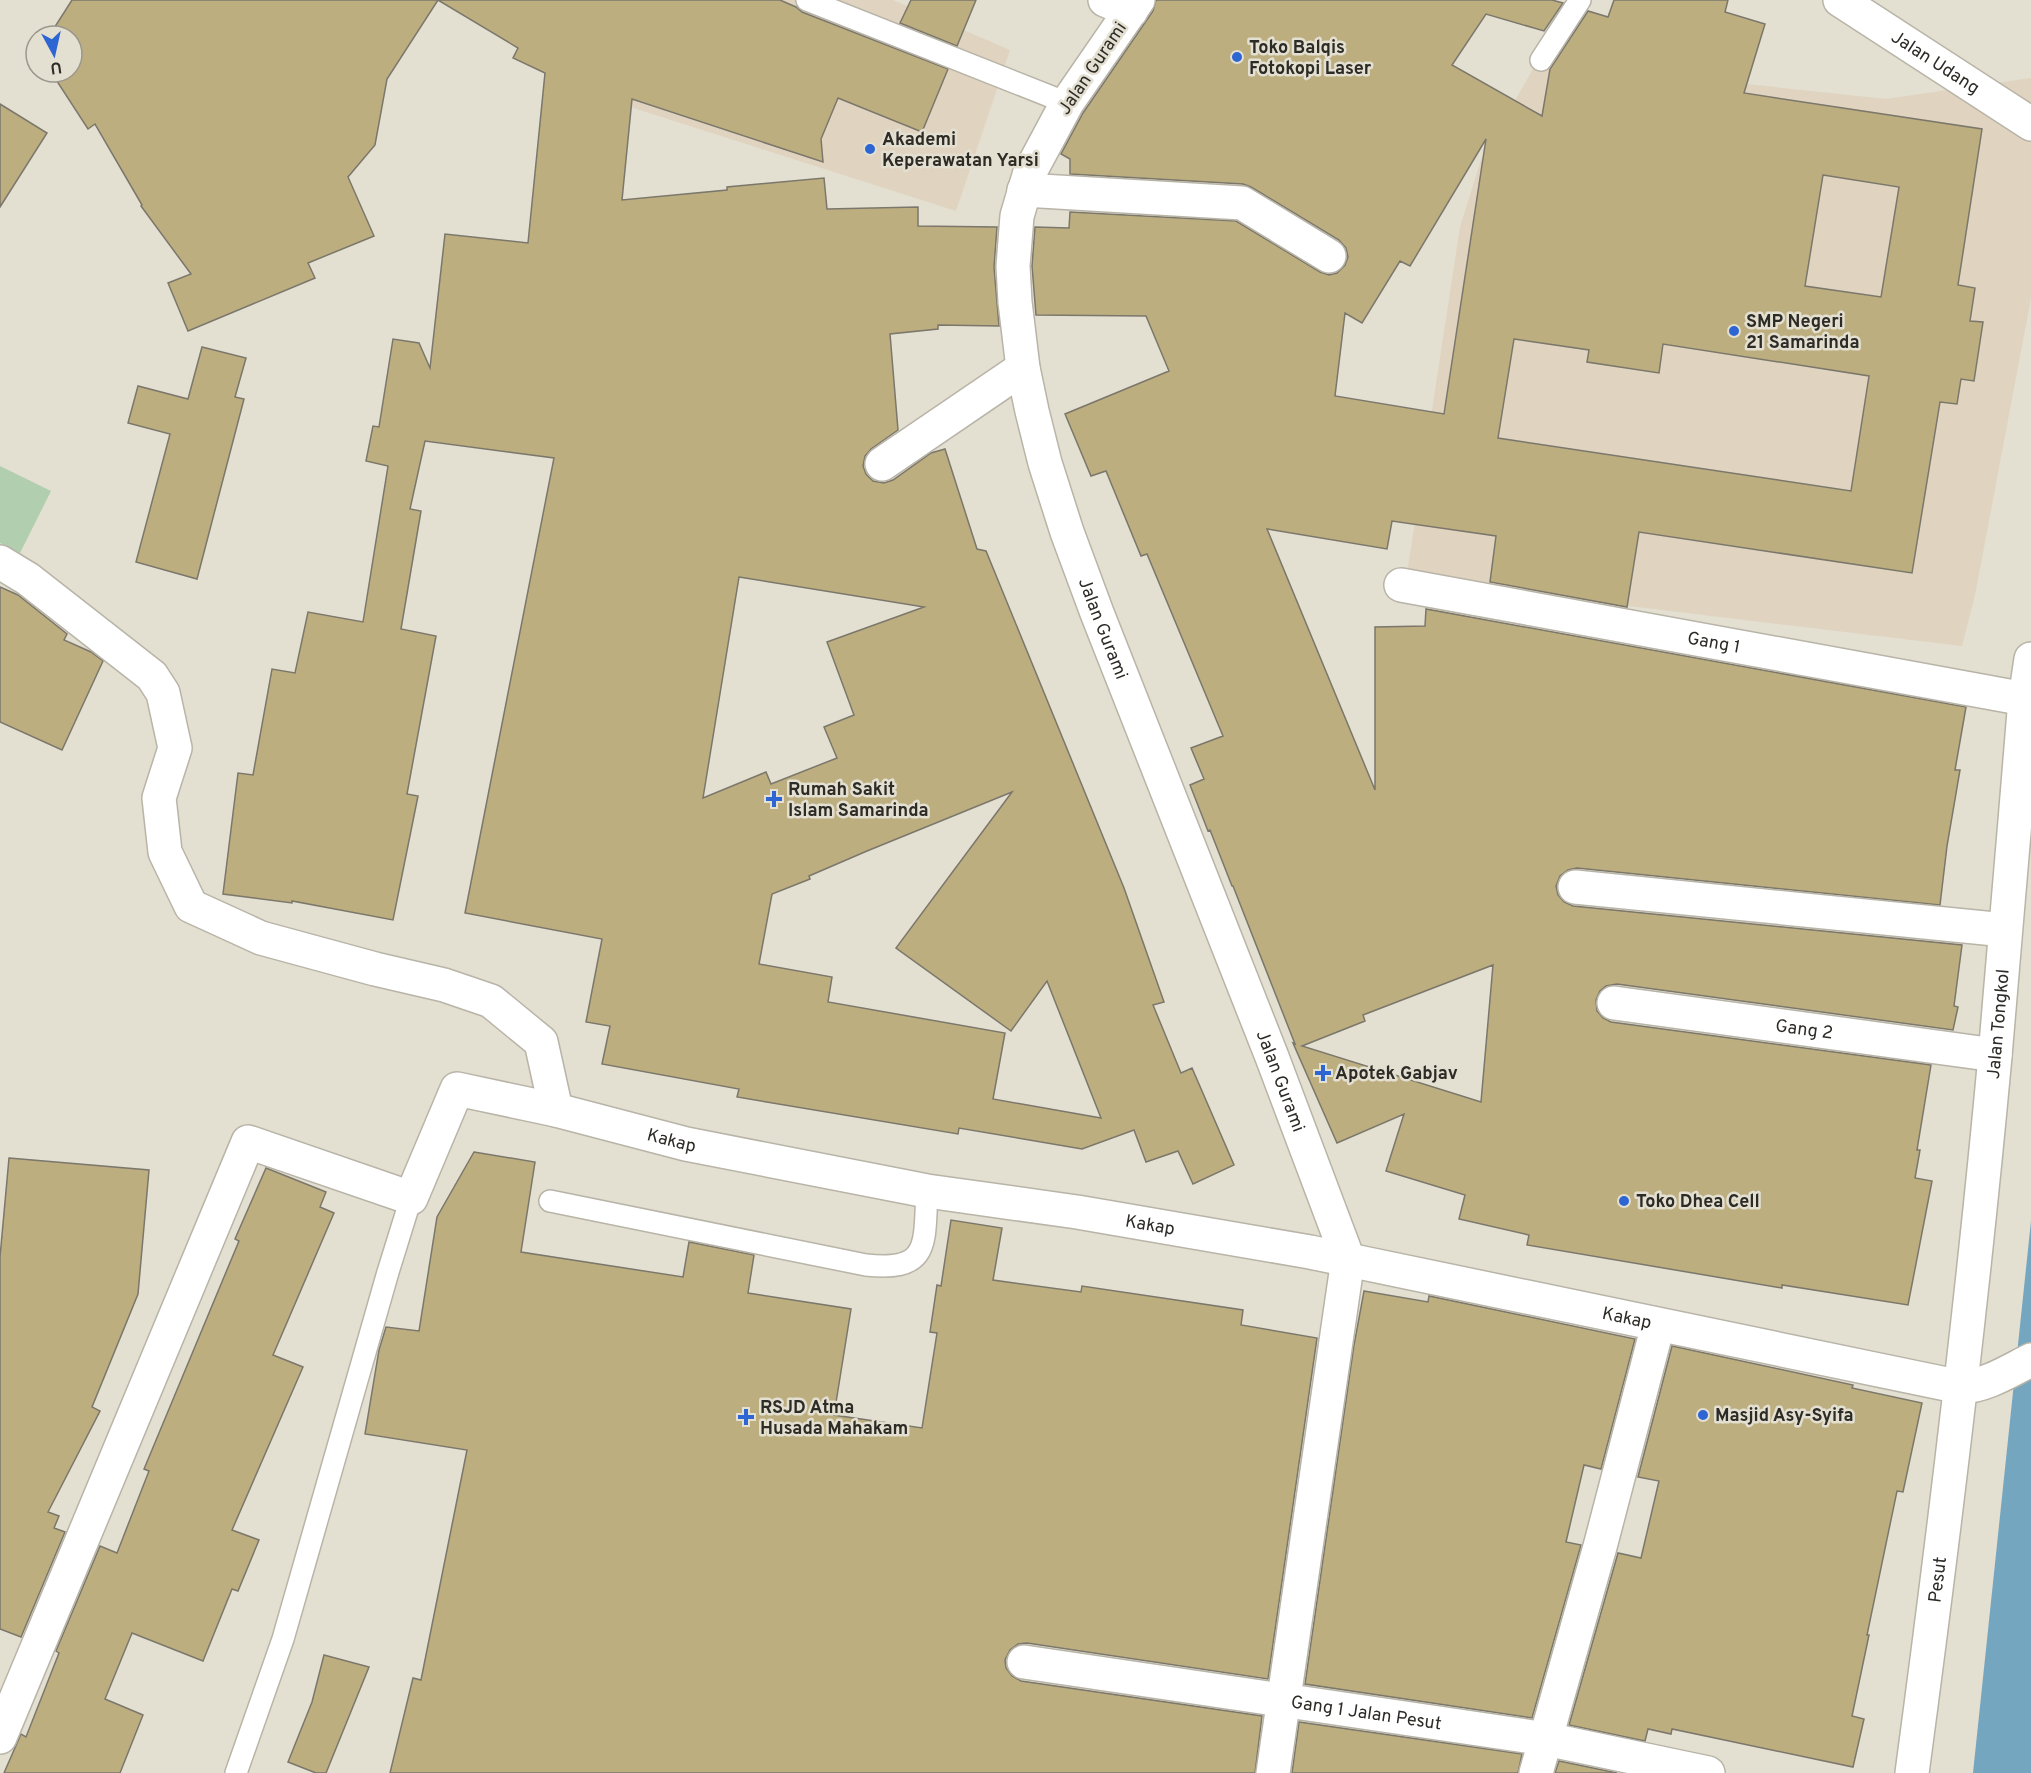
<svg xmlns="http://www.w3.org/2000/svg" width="2031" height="1773" viewBox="0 0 2031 1773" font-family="Overpass,sans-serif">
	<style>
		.education { fill: #e0d3c0 }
		.green { fill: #b1ceae }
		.water { fill: #75a6bf }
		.building { fill: #bdae80; stroke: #7b776b; stroke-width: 1.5; fill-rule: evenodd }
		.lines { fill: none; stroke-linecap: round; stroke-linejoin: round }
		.lane-casing { stroke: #b8b4a7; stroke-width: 24 }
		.street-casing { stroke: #b8b4a7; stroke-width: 36 }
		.lane { stroke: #fff; stroke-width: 21 }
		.street { stroke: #fff; stroke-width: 33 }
		.poi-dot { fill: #2d65d3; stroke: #e3dfd1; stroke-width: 2 }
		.labels { text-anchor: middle; stroke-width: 5; stroke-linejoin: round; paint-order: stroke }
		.poi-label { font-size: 18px; font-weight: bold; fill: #2d2b26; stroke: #e3dfd1; text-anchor: start }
		.street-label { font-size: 18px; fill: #2d2b26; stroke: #e3dfd1 }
	</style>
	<rect width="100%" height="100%" fill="#e3dfd1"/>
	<!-- education -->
	<g class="education">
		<path d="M602,0H893L1010,50L956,211L568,87Z"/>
		<path d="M1545,48L1672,76L1886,99L2031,78V298L1975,595L1962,646L1529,594L1407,574L1460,227L1481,160Z"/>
	</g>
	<!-- green -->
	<path class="green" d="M0,466L51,491L20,553L0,543Z"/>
	<!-- water -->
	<path class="water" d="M2031,1221V1773H1973Z"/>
	<!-- building -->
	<g class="building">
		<path d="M72,0H780L796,7L802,12L948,69L922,132L838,98L821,139L823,162L632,99L622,200L727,190V187L824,178L827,209L918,207V226L997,227L994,267L999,326L938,325V329L890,334L898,430L871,449L865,456L863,466L866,474L873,481L884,483L893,480L931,453L945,449L977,549L986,551L1124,888L1164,1002L1153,1005L1181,1073L1192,1068L1234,1165L1193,1184L1178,1151L1146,1162L1134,1130L1082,1149L959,1128L958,1134L737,1097L739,1089L602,1064L610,1026L586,1022L602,939L465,913L554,458L425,441L410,509L421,511L401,629L436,636L407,794L418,796L393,920L292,901V903L223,894L238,773L253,775L272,669L295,673L308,612L363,622L388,466L366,461L373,426L379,427L393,339L419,343L430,368L445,234L528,243L545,73L513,58L518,48L438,0L387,79L375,145L348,177L374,236L308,263L315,278L188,331L168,283L191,274L141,206L142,205L95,124L88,129L51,72H72V36H49ZM739,577L924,607L827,642L854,715L824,727L837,758L771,784L766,772L703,798ZM1012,792L896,948L1011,1031L1047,981L1101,1118L993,1099L1005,1033L828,1002L832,977L759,964L772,894L810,879L809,876L867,851Z"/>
		<path d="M911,0H976L957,46L900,23Z"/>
		<path d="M1156,0H1552L1563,3L1544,31L1486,14L1452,65L1542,116L1550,69L1588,11L1608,17L1614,0H1728L1725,12L1765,24L1744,93L1982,129L1958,285L1975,288L1970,321L1983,322L1974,381L1961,379L1957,404L1940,402L1912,573L1639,532L1627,607L1490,582L1496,536L1392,521L1387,549L1267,529L1375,790V627L1425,626L1426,609L1966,707L1955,770H1960L1947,846L1940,905L1577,868L1568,870L1560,876L1556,886L1558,895L1564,902L1573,906L1962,945L1954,1006L1958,1007L1953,1030L1617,984L1606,986L1600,991L1596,1000L1597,1011L1603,1018L1611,1022L1931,1065L1917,1150H1920L1915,1178L1932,1181L1908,1305L1782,1285V1288L1527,1245L1529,1235L1459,1219L1465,1195L1386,1171L1404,1114L1337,1143L1293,1043L1295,1044L1233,886H1232L1210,830L1208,831L1190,785L1204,779L1191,748L1223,736L1147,554L1141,556L1106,471L1091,476L1065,414L1169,371L1146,316L1036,315L1032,266L1035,227L1069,228L1070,212L1236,221L1320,272L1329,275L1337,273L1345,265L1348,257L1346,248L1339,240L1251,187L1243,184L1070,174V159L1061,154L1083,113L1153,11ZM1486,139L1444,414L1335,396L1345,313L1362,323L1400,261L1410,266ZM1823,175L1899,187L1881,297L1805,286ZM1514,339L1589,350L1587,362L1659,373L1663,344L1869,376L1851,491L1498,438ZM1493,965L1481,1102L1302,1046L1365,1021L1363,1015Z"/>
		<path d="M0,104L47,133L0,207Z"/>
		<path d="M202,347L246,358L235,397L244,399L197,579L136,562L170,434L128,423L138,386L188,399Z"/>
		<path d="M0,587L18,595L67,634L64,640L91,652L103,661L62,750L0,722Z"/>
		<path d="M474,1152L535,1162L521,1252L683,1277L689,1242L754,1255L748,1293L851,1309L834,1415L922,1428L937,1333L930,1332L937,1285L941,1286L951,1220L1002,1228L993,1280L1081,1292L1082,1286L1243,1310L1241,1325L1317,1338L1268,1679L1027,1643L1018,1644L1010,1650L1005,1660L1006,1668L1012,1676L1021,1681L1262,1716L1255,1773H390L413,1678L421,1680L467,1450L365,1434L379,1350L386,1327L419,1331L437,1217Z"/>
		<path d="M9,1158L149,1170L138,1294L92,1407L100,1411L48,1512L59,1516L54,1528L65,1532L21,1637L0,1629V1257Z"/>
		<path d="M266,1168L326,1192L320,1207L334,1213L273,1355L303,1367L232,1530L259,1540L238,1591L232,1589L203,1661L132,1633L105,1699L143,1715L120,1773H4L21,1734L26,1737L59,1653L56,1651L100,1546L117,1553L149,1471L144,1469L239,1241L235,1239Z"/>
		<path d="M1364,1291L1428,1302L1429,1296L1635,1339L1601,1469L1584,1465L1566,1542L1581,1545L1532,1718L1305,1684L1354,1345Z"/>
		<path d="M1672,1346L1853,1385L1852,1388L1922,1403L1903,1492L1897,1491L1867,1635H1869L1852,1716L1864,1719L1853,1767L1672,1729L1671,1734L1648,1729L1645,1741L1569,1725L1618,1553L1641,1558L1659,1481L1638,1477Z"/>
		<path d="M324,1655L369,1667L326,1773H316L288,1762L312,1702Z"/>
		<path d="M1299,1722L1522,1754L1518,1773H1292Z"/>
		<path d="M1559,1761L1617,1773H1555Z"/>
	</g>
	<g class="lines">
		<!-- lane casing -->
		<g class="lane-casing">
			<g id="lane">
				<path d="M807,0L1067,103"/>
				<path d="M1541,60L1580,0"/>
				<path d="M550,1201L866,1265C931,1272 924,1243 927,1191"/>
				<path d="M236,1773L283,1639L388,1272L411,1198"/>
			</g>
		</g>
		<!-- street casing -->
		<g class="street-casing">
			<g id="street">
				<path d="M1105,0L1131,11"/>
				<path id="s1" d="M1138,0L1067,103L1030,172L1017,216L1013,266L1015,302L1023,368L1032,411L1045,463L1067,532L1097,613L1272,1057L1348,1259L1273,1773"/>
				<path id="s2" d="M1840,0L2031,124"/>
				<path d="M1024,190L1242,203L1329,256"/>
				<path d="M882,464L1023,368"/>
				<path d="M0,562L28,579L152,676L163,693L175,748L159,798L165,852L191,906L261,938L375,969L444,985L491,1001L541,1042L556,1110"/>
				<path id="s3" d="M1401,585L2025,699"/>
				<path d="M1575,887L2005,930"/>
				<path id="s4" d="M1614,1003L1995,1055"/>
				<path id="s5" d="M1024,1662L1546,1739L1708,1773"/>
				<path id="s6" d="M0,1737L248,1142L411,1198L457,1089L556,1110L686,1144L927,1191L1077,1212L1310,1252L1961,1387C1986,1386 2009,1371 2031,1360"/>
				<path d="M1536,1773L1601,1543L1658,1325"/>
				<path id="s7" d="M1912,1773C1944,1535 1973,1296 1995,1056C2006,938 2015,818 2025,699L2031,659"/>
			</g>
		</g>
		<!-- lane -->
		<use href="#lane" class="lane"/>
		<!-- street -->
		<use href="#street" class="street"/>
	</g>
	<!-- markers -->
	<g class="poi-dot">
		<circle cx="1237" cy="57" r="6"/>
		<circle cx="870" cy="149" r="6"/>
		<circle cx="1734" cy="331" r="6"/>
		<path d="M771 790h6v6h6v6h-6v6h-6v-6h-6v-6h6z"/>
		<path d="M1320 1064h6v6h6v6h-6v6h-6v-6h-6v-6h6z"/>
		<circle cx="1624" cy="1201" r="6"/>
		<circle cx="1703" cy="1415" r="6"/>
		<path d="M743 1408h6v6h6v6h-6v6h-6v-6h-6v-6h6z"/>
	</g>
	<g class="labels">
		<!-- poi labels -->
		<g class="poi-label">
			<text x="1249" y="53">Toko Balqis<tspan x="1249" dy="21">Fotokopi Laser</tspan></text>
			<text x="882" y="145">Akademi<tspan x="882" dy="21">Keperawatan Yarsi</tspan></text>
			<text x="1746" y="327">SMP Negeri<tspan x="1746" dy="21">21 Samarinda</tspan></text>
			<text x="788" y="795">Rumah Sakit<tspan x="788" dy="21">Islam Samarinda</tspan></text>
			<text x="1335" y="1079">Apotek Gabjav</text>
			<text x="1636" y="1207">Toko Dhea Cell</text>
			<text x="760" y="1413">RSJD Atma<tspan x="760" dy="21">Husada Mahakam</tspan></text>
			<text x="1715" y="1421">Masjid Asy-Syifa</text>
		</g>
		<!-- street labels -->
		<g class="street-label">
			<text dy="6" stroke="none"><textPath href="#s2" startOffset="114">Jalan Udang</textPath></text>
			<text transform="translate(1092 68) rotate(-56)" y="6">Jalan Gurami</text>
			<text dy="6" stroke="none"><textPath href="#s1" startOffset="675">Jalan Gurami</textPath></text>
			<text dy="6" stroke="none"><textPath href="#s3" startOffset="318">Gang 1</textPath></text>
			<text dy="6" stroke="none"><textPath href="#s7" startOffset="754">Jalan Tongkol</textPath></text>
			<text dy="6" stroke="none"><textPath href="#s4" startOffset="192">Gang 2</textPath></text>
			<text dy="6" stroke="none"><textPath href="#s1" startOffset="1161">Jalan Gurami</textPath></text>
			<text dy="6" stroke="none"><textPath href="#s6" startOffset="1156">Kakap</textPath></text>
			<text dy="6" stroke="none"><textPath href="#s6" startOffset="1642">Kakap</textPath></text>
			<text dy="6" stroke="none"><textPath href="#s6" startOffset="2128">Kakap</textPath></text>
			<text dy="6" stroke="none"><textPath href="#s7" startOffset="195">Pesut</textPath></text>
			<text dy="6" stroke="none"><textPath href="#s5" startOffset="346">Gang 1 Jalan Pesut</textPath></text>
		</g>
	</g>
	<!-- north arrow -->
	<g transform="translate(54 54) rotate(172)"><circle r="28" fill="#e3dfd1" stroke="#9a978d" stroke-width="1.5"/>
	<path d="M0-4.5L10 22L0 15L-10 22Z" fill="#2d65d3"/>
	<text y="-9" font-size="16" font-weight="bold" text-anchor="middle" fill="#2d2b26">U</text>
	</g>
</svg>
